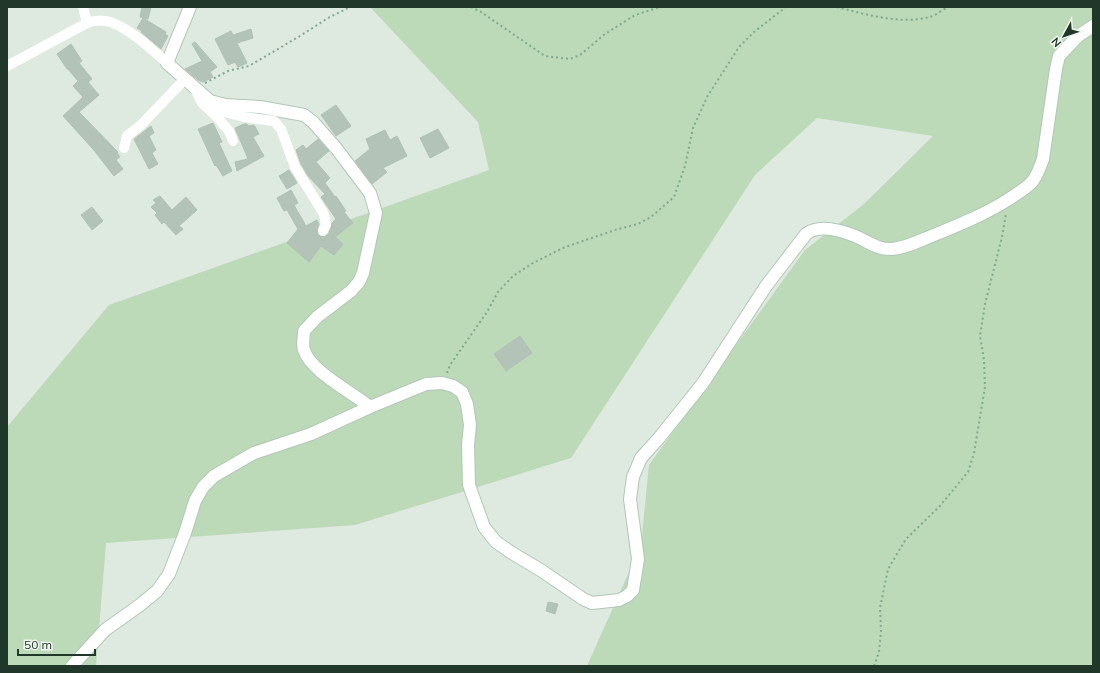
<svg xmlns="http://www.w3.org/2000/svg" width="1100" height="673" viewBox="0 0 1100 673" font-family="Mulish,sans-serif">
	<style>
		.green { fill: #bcd9b8 }
		.building { fill: #b4c3b8; stroke: #b1c1b5 }
		.lines { fill: none; stroke-linecap: round; stroke-linejoin: round }
		.secondary-casing { stroke: #b2c7b8; stroke-width: 14 }
		.path { stroke: #81aa8d; stroke-width: 2; stroke-dasharray: 2 3; stroke-linecap: butt }
		.street { stroke: #fff; stroke-width: 10 }
		.secondary { stroke: #fff; stroke-width: 12 }
	</style>
	<rect width="100%" height="100%" fill="#dee9e0"/>
	<!-- green -->
	<path class="green" d="M370,7H1093V666H587L641,545L649,465L805,250L864,204L933,136L817,118L755,175L571,458L355,525L106,543L96,666H7V427L109,305L489,170L478,122Z"/>
	<!-- building -->
	<g class="building">
		<path d="M142,7H151L148,19L140,17Z"/>
		<path d="M143,18L166,32L165,34L168,36L161,49L141,32L142,31L137,28Z"/>
		<path d="M251,29L253,38L237,43L247,63L238,67L235,62L228,65L215,39L231,31L233,35Z"/>
		<path d="M195,42L217,67L210,72L213,77L203,82L198,80L185,69L202,61L192,44Z"/>
		<path d="M71,44L82,61L79,63L92,79L88,82L99,95L79,112L118,152L117,153L120,157L116,160L123,169L114,176L93,149L63,116L83,97L73,86L78,81L68,69H67L57,54Z"/>
		<path d="M336,105L351,126L336,136L321,115Z"/>
		<path d="M213,123L222,142L219,143L232,171L223,176L216,165L215,166L198,129Z"/>
		<path d="M244,124H247L248,126L254,125L259,134L253,137L264,156L237,171L235,162L248,159L235,128Z"/>
		<path d="M151,126L154,133L149,136L156,150L152,153L158,164L149,169L134,139Z"/>
		<path d="M438,129L449,148L430,158L420,138Z"/>
		<path d="M385,130L390,140L397,136L407,156L383,168L387,172L372,184L355,161L370,149L366,139Z"/>
		<path d="M318,139L329,151L316,162L330,178L325,183L335,197L336,196L346,211L344,212L353,223L335,237L343,244L334,255L321,246L309,262L287,243L298,229L287,210L284,211L277,198L291,190L298,203L294,205L306,226L317,220L319,224L317,231L318,235L323,237L329,234L332,223L336,219L321,197L325,194L308,176L301,164L296,150L303,145L306,149Z"/>
		<path d="M289,170L297,183L287,189L279,176Z"/>
		<path d="M160,196L172,210L186,197L197,210L179,226L183,229L176,235L164,222L162,224L155,215L157,213L151,207L156,203L153,200Z"/>
		<path d="M92,207L103,221L92,230L81,215Z"/>
		<path d="M520,336L532,353L506,371L494,354Z"/>
		<path d="M548,602L558,604L555,614L546,611Z"/>
	</g>
	<g class="lines">
		<!-- secondary casing -->
		<g class="secondary-casing">
			<g id="secondary">
				<path d="M190,7L167,63L210,101L226,105L260,107L304,115L313,122L336,148L370,193L376,213L363,273L359,282L351,291L317,317L304,331C304,337 302,345 304,350C311,372 352,392 370,407"/>
				<path d="M72,666L105,630L140,605L157,591L169,574L185,533L195,501L203,487L214,476L254,453L311,434L370,407L426,384L442,383L453,386L462,392L467,404L470,425L468,445L469,485L484,527L496,542L512,553L542,571L583,599L592,603L619,600L627,596L633,590L638,559L630,499L633,477L641,458L659,438L703,383L766,286L806,234C819,224 840,230 855,236C867,241 878,250 892,249C905,248 917,242 929,237C956,226 984,215 1009,199C1016,194 1024,190 1031,183C1037,177 1040,167 1043,159L1056,69L1059,56L1078,36L1093,26"/>
			</g>
		</g>
		<!-- path -->
		<g class="path">
			<path d="M471,7L481,12L545,56L570,59L580,55L605,34L635,15L660,7"/>
			<path d="M837,7C864,14 901,25 929,17C935,16 942,10 948,7"/>
			<path d="M205,83L228,71L249,66L300,36L328,18L350,7"/>
			<path d="M447,373L450,365L487,312L498,292L513,276L533,263L565,247L618,229L638,224L651,217L674,197L685,166L693,128L707,97L739,47L754,32L786,7"/>
			<path d="M874,666L879,652L881,631L880,608L888,569L906,539L939,507L968,472L974,453L985,387L984,360L980,336L985,304L1002,237L1006,214"/>
		</g>
		<!-- street -->
		<g class="street">
			<path d="M83,7L87,23"/>
			<path d="M7,66L87,23C93,21 99,20 105,21C124,23 153,50 167,63"/>
			<path d="M195,89L202,103L217,117L229,131L233,141"/>
			<path d="M211,101L216,110L244,117L274,121L281,129L295,167L324,214L326,225L323,231"/>
			<path d="M124,148L127,136L141,125L185,79"/>
		</g>
		<!-- secondary -->
		<use href="#secondary" class="secondary"/>
	</g>
	<!-- border -->
	<rect width="1100" height="673" fill="none" stroke="#213729" stroke-width="16"/>
	<!-- north arrow -->
	<g transform="translate(1064 36) rotate(230)" stroke="#eef6ef" stroke-width="3" paint-order="stroke">
	<path d="M0-3L7 15L0 10L-7 15Z" fill="#213729"/>
	<text y="-6" font-size="11" font-weight="bold" text-anchor="middle" fill="#213729">N</text>
	</g>
	<!-- scale -->
	<path d="M18 649v6h77v-6" fill="none" stroke="#213729" stroke-width="2"/>
	<text x="24" y="649" font-size="12" fill="#213729" stroke="#eef6ef" stroke-width="3" paint-order="stroke">50 m</text>
</svg>
